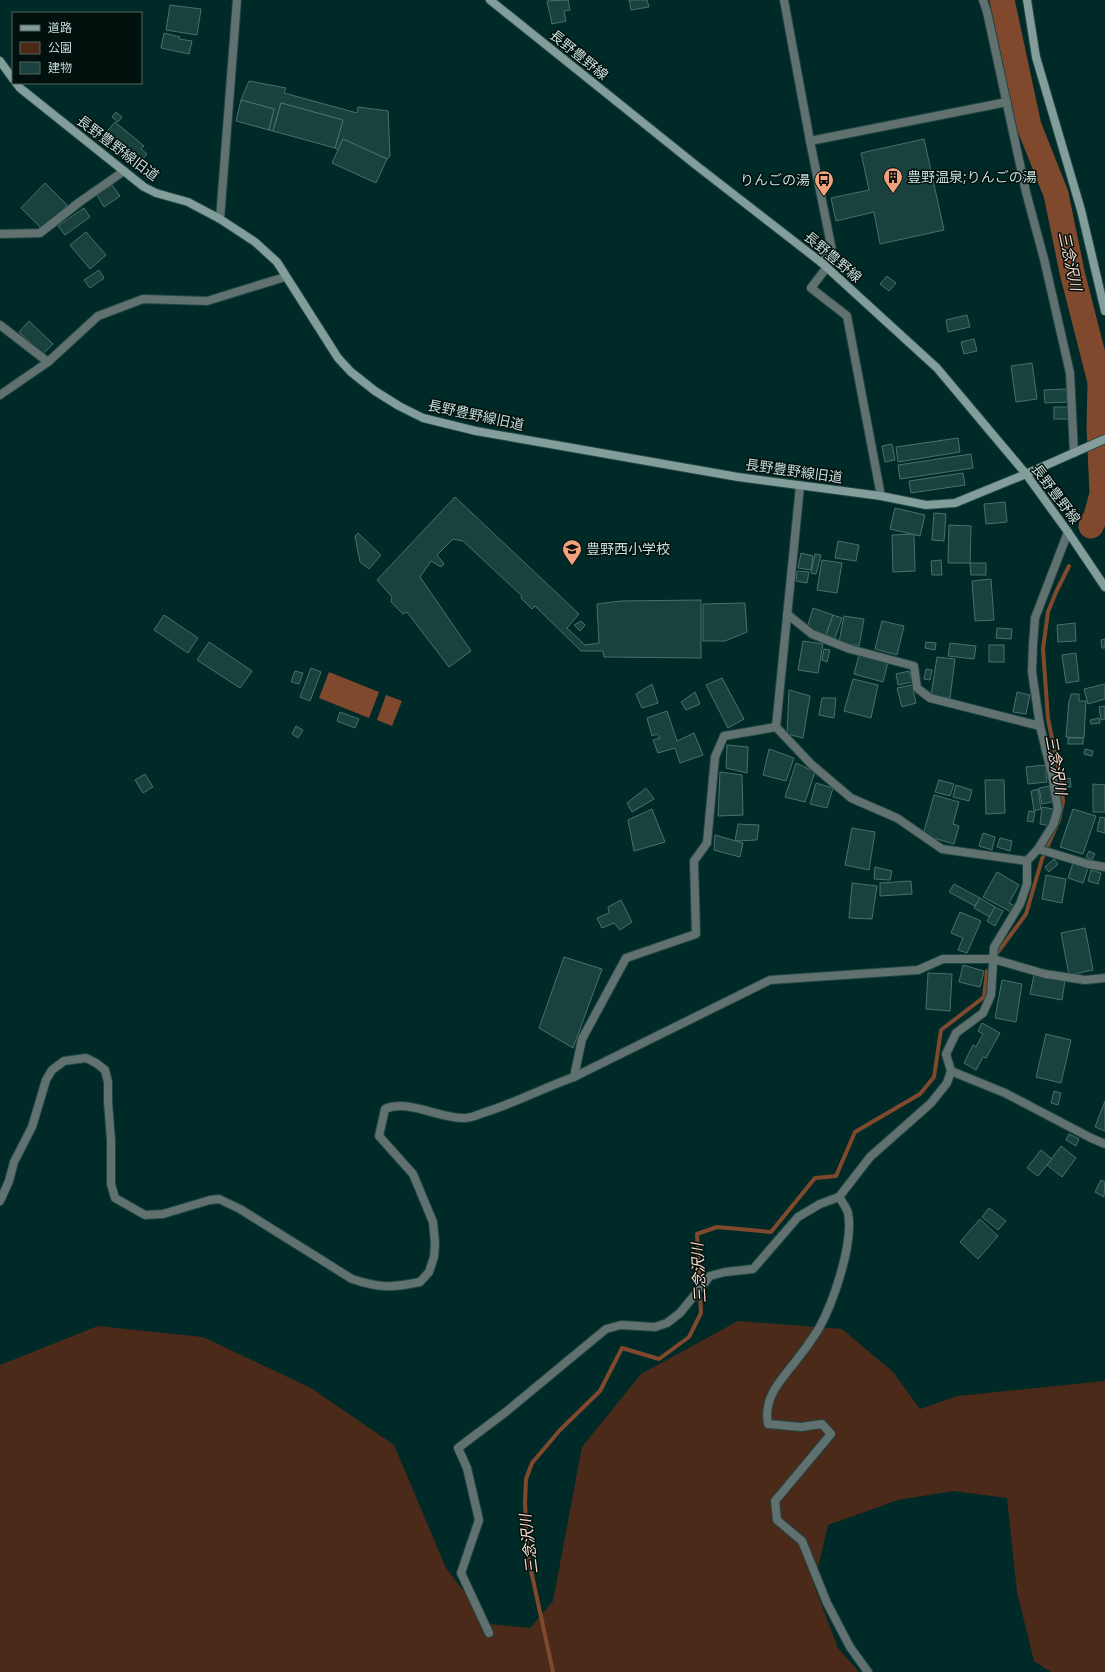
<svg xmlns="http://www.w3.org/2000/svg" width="1105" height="1672" viewBox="0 0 1105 1672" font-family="'Open Sans','Noto Sans JP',sans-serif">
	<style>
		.green { fill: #4b2a1a }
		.water { fill: #80492e }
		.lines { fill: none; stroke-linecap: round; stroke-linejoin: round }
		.stream { stroke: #80492e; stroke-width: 4 }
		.river { stroke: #80492e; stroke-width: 25 }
		.building { fill: #19413d; stroke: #49706b }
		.street-casing { stroke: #204643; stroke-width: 10 }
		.secondary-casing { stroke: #204643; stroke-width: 10 }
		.street { stroke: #60716f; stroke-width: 8 }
		.secondary { stroke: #839d9a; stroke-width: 8 }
		.labels { text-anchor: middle; stroke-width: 3; stroke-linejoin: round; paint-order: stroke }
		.street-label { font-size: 14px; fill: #c7dcd9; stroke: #02100e }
		.poi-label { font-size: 14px; fill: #c7dcd9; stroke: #02100e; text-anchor: start }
		.water-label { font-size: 15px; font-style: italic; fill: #fedaca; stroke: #02100e }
	</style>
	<rect width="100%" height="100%" fill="#002a27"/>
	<!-- green -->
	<path class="green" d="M738,1321L842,1329L893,1372L920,1409L957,1396L1105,1381V1672H1051L1034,1661L1017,1592L1007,1498L953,1491L898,1500L828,1525L814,1585L838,1648L859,1672H0V1365L98,1326L203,1337L311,1388L394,1445L446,1568L489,1624L530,1628L553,1601L582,1447L641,1374Z"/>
	<!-- water -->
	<g class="water">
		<path d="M329,672L379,692L369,718L319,698Z"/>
		<path d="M386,695L402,701L392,726L377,720Z"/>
	</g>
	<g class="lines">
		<!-- stream -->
		<g class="stream">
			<path d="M998,952L1026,914L1042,859L1059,820L1063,802L1061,781L1048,719L1043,649L1048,612L1056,592L1069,566"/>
			<path d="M553,1672L527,1552L525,1502L526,1479L532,1463L560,1430L600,1391L622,1348L659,1359L689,1337L701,1313L697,1234L717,1227L771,1232L815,1178L836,1176L855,1132L920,1094L934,1077L941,1030L984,997L987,971"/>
		</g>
		<!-- river -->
		<path class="river" d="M1002,0L1029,126L1056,194L1072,272L1100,382L1099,427L1102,494L1096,516L1091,526"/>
	</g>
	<!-- building -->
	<g class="building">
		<path d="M568,0L570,10L564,11L566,21L552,24L547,1Z"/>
		<path d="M629,0H647L649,7L631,10Z"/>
		<path d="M170,5L201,9L197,35L166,30Z"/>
		<path d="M164,33L180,37L179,39L192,41L189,54L161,48Z"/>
		<path d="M249,81L286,88L284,93L357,113L358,107L388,111L390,156L387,159L343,139L338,150L335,148L343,120L281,103L273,131L269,130L274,109L241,100Z"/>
		<path d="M241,100L274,109L269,130L236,121Z"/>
		<path d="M281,103L343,120L335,148L273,131Z"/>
		<path d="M116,112L122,117L118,122L112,117Z"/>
		<path d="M115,122L144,146L141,149L147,154L135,168L100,140Z"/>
		<path d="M343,139L387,159L376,183L332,163Z"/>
		<path d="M924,139L944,230L880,244L874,212L836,221L831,198L869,190L861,153Z"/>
		<path d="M45,183L67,205L43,230L21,208Z"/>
		<path d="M112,185L120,196L104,207L97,195Z"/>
		<path d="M84,208L90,217L65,235L58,226Z"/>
		<path d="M86,232L106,255L90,269L70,245Z"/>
		<path d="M99,270L104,278L90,288L84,280Z"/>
		<path d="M887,276L896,283L889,291L880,284Z"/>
		<path d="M967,315L970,327L948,332L946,320Z"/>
		<path d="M29,321L53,344L43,354L19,332Z"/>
		<path d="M974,339L977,351L964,354L961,342Z"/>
		<path d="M1032,363L1037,399L1016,402L1011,366Z"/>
		<path d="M1066,389L1067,402L1045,403L1044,390Z"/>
		<rect x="1054" y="407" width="15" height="12"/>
		<path d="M958,438L960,452L898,462L896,447Z"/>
		<path d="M892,444L895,460L885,462L882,446Z"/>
		<path d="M971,454L973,468L900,479L898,465Z"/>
		<path d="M963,473L965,485L911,493L909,481Z"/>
		<path d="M455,497L579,614L567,628L585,645L599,643L597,604L621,601L701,600V658L604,657L603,651H581L535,606L532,609L521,598L522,596L463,541L453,539L437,555L444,564L441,567L431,561L420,577L471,651L449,667L407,612L403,614L391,602L392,597L377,580Z"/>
		<path d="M1005,502L1007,522L986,524L984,504Z"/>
		<path d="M895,508L925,515L920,536L890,529Z"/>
		<path d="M934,513L946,514L944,541L932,540Z"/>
		<path d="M949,525L971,526L970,563H948Z"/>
		<path d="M358,533L381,555L369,569L360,562L355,536Z"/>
		<path d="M914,534L915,571L893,572L892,535Z"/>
		<path d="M838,541L859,545L856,561L835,558Z"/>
		<path d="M801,553L813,556L811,570L798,568Z"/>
		<path d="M815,554L821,555L816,574L811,573Z"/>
		<path d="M822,560L842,563L837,593L817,590Z"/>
		<path d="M941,560L942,575H932L931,561Z"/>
		<path d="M970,563H986V575H971Z"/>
		<path d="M797,571L809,572L807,583L796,581Z"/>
		<path d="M991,579L994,620L975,621L972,581Z"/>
		<path d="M745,603L747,632L725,641H703V604Z"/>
		<path d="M813,608L833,615L826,635L807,628Z"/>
		<path d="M164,615L198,638L188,653L154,630Z"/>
		<path d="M833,615L842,618L835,638L826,635Z"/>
		<path d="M844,616L864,619L859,646L839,642Z"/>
		<path d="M581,621L585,625L580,631L574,625Z"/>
		<path d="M882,621L904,626L897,655L875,649Z"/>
		<path d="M1075,623L1076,641L1058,642L1057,625Z"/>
		<path d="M997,628L1012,629L1011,639L996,638Z"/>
		<path d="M1105,639V648H1102L1101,640Z"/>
		<path d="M803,641L823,644L818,673L798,670Z"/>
		<path d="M209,642L252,671L240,688L197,660Z"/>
		<path d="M926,642L936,643L935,650L925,648Z"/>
		<path d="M950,643L976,646L974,659L948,656Z"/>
		<rect x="989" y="645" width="15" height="17"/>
		<path d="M824,649L830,650L827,662L822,660Z"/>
		<path d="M1076,653L1079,681L1066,683L1062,655Z"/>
		<path d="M859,655L888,662L883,682L854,674Z"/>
		<path d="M937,657L955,659L950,698L931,695Z"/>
		<path d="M311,668L321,672L310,701L300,697Z"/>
		<path d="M926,669L932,670L930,680L924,679Z"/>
		<path d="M295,671L303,673L299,684L291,682Z"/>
		<path d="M909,671L912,682L898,685L896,674Z"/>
		<path d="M722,678L744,719L728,728L706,685Z"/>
		<path d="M853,679L878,685L871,718L844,711Z"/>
		<path d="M652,684L658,703L642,708L636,694Z"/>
		<path d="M1105,684V699L1088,704L1084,689Z"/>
		<path d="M912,685L916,703L902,707L897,688Z"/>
		<path d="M789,690L810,696L803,738L787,734Z"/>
		<path d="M695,692L700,704L686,710L681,702Z"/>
		<path d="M1017,692L1030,695L1026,714L1013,712Z"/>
		<path d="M1071,694H1079V701H1086L1084,738L1066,737L1069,700H1070Z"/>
		<path d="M822,698H836L834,718L819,715Z"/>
		<path d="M1105,706V719L1101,720L1099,707Z"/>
		<path d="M667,711L677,741L694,733L703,755L680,763L675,748L658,753L653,740L660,738L657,734L652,736L647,718Z"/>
		<path d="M340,712L359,719L355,728L337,721Z"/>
		<path d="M1099,718L1100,723L1091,724L1090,720Z"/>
		<path d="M296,726L303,730L298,738L292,734Z"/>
		<rect x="1068" y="738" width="15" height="6"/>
		<path d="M727,745L748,747L747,773L726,768Z"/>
		<path d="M769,749L794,758L786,781L763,775Z"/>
		<path d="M1085,749L1093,751L1092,756L1084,754Z"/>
		<path d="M796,763L815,772L805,802L785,797Z"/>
		<path d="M1045,765L1047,782L1028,784L1026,767Z"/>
		<path d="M720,772L742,775L743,815L718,816Z"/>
		<path d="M145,774L153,787L143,793L135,780Z"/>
		<path d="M1070,778L1071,787H1066L1065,779Z"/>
		<path d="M939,780L954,784L950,796L935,792Z"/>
		<path d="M985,780H1004L1005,813L986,814Z"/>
		<path d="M816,783L833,788L827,808L810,804Z"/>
		<path d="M1093,784L1105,785V812H1093Z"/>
		<path d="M956,785L972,790L969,801L953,797Z"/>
		<path d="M1049,786L1052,802L1042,804L1039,788Z"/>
		<path d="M646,788L654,799L632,812L627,803Z"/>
		<path d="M1038,789L1041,809L1034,811L1031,791Z"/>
		<path d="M934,795L959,802L953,824L959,826L954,844L923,835Z"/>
		<path d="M1042,807L1053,809L1051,826L1040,824Z"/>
		<path d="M652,809L665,842L634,851L628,820Z"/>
		<path d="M1073,809L1096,816L1083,854L1060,847Z"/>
		<path d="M1029,811L1035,812L1033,822L1027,821Z"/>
		<path d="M1100,817L1105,818V833L1097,831Z"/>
		<path d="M738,824L759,825L757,840L735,841Z"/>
		<path d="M852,828L875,832L869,870L845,865Z"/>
		<path d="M983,833L995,837L992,850L979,846Z"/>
		<path d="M715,835L743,843L740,857L714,850Z"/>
		<path d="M1000,838L1012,841L1010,851L997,847Z"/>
		<path d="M1089,851L1095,854L1092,860L1086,857Z"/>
		<path d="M1054,859L1058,864L1049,872L1045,867Z"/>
		<path d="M1073,863L1088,868L1083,883L1068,878Z"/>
		<path d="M875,867L892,871L890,880L874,879Z"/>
		<path d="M1091,870L1101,873L1098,884L1088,881Z"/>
		<path d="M997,872L1019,885L1009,903L1015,906L1011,912L983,897Z"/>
		<path d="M1046,875L1066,879L1062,903L1042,899Z"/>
		<path d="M911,881L912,894L880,896V883Z"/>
		<path d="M852,883L877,886L872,919L849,918Z"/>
		<path d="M954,884L980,898L975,906L949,892Z"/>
		<path d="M980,898L995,907L990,917L974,908Z"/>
		<path d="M621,900L632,922L620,930L614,923L602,928L597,918L609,913L608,907Z"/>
		<path d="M995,907L1003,911L995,926L987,921Z"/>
		<path d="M960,912L981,921L967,953L958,950L963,938L951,933Z"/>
		<path d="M1085,928L1093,970L1069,975L1061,933Z"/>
		<path d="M564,957L602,969L573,1048L539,1028Z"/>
		<path d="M963,965L984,971L980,987L959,982Z"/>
		<path d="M928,973L952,974L950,1011L926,1009Z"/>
		<path d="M1034,975L1065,980L1062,1000L1030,994Z"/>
		<path d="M1002,980L1022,984L1016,1022L995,1018Z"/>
		<path d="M982,1023L1000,1033L986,1058L983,1057L976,1070L964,1063L973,1045L976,1047L983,1034L978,1031Z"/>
		<path d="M1046,1034L1071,1040L1061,1083L1036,1077Z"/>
		<path d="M1054,1091L1061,1093L1058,1105L1051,1103Z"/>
		<path d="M1105,1101V1131L1095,1127Z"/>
		<path d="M1069,1134L1079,1139L1076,1146L1066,1140Z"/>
		<path d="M1061,1146L1076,1158L1062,1177L1047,1165Z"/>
		<path d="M1041,1150L1052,1159L1038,1176L1027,1168Z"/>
		<path d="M1101,1180L1105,1182L1104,1197L1095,1192Z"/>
		<path d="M989,1208L1006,1221L998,1230L982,1217Z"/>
		<path d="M980,1219L998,1236L978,1259L960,1242Z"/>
	</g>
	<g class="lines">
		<!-- street casing -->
		<g class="street-casing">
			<g id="street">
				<path d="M784,0L810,141L832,250L822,263"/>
				<path d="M983,0L987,12L1026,192L1044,259L1070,373L1074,453"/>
				<path d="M810,141L1007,102"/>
				<path d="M220,219L237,0"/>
				<path d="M0,234L40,233L81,201L124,171"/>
				<path d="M827,267L811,288L847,316L881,496"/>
				<path d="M0,325L48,362"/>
				<path d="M0,395L48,362L98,316L143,299L207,301L285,277"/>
				<path d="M800,486L776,727L811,764L851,798L897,818L942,849L1027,861"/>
				<path d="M787,614L812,634L850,649L914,666L917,688L930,698L1040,726"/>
				<path d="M1038,849L1088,864L1105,867"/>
				<path d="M951,1071L946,1054L956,1033L983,1013L991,995L994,947L1020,904L1027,884V861L1038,849L1053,825L1058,809L1052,775L1040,726L1032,672L1033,644L1035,618L1068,532"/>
				<path d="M574,1077L582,1039L626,958L696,934L694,861L707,843L715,757L724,736L776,727"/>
				<path d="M839,1197C842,1202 847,1208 848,1213C854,1243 833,1304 818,1330C811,1341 803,1352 795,1362C780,1381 763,1398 768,1424L801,1427L822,1424L831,1434L775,1501L777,1520L802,1541L827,1603L850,1647L868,1672"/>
				<path d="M0,1201L9,1181L14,1162L32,1127L46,1080L52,1070L64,1061L86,1058L96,1063L105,1070L108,1082V1102L111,1140V1184L115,1198L145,1215L163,1214L210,1200L219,1199L240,1209L352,1279C379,1288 392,1288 420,1282L429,1272L434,1257L435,1243L433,1222L413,1174L379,1136L385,1109C408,1099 438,1118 463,1118C469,1119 477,1115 483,1113C515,1103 543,1088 574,1077L770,980L918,970L943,959H993L1045,974L1085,980L1105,978"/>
				<path d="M489,1633L461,1573L479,1520L467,1468L458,1448L507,1411L606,1329L621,1325L655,1327L667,1323L680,1313L710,1276L725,1272L753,1269L798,1217L820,1204L839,1197L870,1157L931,1103L947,1083L951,1071L1005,1093L1091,1138L1105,1144"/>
			</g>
		</g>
		<!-- secondary casing -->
		<g class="secondary-casing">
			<g id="secondary">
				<path d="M490,0L697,166L822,263L937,368L1026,474L1068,532L1105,587"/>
				<path d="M1027,0L1036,57L1081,210L1105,311"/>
				<path d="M0,61L13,79"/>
				<path d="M16,83L20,88L144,187L156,193L188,202L220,219L255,242L277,262L338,358L351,372L375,391L399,406L423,418L476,431L738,477L881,496L926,505L955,503L1026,474L1105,439"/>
			</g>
		</g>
		<!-- street -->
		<use href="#street" class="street"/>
		<!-- secondary -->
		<use href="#secondary" class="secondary"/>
	</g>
	<!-- icons -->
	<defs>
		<g id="building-pin" transform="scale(1)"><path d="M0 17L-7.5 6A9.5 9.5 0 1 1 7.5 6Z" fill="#f1a17b" stroke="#02100e"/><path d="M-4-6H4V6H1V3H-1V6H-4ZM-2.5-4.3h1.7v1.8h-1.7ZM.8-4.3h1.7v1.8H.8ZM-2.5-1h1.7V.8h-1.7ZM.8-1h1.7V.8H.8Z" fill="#111"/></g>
		<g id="bus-pin" transform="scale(1)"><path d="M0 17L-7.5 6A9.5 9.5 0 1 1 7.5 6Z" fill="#f1a17b" stroke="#02100e"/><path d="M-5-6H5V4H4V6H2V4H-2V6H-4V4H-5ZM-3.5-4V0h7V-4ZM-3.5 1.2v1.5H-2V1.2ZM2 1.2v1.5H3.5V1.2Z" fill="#111"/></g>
		<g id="school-pin" transform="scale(1)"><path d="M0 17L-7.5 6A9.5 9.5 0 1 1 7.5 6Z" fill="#f1a17b" stroke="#02100e"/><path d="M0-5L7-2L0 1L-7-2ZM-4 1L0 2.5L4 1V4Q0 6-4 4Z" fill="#111"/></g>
	</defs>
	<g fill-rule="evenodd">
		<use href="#building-pin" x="893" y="177"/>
		<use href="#bus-pin" x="824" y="180"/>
		<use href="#school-pin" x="572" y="549"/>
	</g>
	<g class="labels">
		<!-- street labels -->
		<g class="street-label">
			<text transform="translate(579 55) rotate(39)" y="5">長野豊野線</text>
			<text transform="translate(118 148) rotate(37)" y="5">長野豊野線旧道</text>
			<text transform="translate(833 257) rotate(40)" y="5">長野豊野線</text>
			<text transform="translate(476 415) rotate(12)" y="5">長野豊野線旧道</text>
			<text transform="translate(794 471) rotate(8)" y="5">長野豊野線旧道</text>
			<text transform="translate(1056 494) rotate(53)" y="5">長野豊野線</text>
		</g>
		<!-- poi labels -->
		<g class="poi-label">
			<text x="907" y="182">豊野温泉;りんごの湯</text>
			<text x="810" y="185" text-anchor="end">りんごの湯</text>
			<text x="586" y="554">豊野西小学校</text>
		</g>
		<!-- water labels -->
		<g class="water-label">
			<text transform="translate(1070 261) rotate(78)" y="5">三念沢川</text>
			<text transform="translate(1056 765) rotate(80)" y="5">三念沢川</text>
			<text transform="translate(699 1273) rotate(-93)" y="5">三念沢川</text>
			<text transform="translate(529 1544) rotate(-97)" y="5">三念沢川</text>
		</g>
	</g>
	<!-- legend -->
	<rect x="12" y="12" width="130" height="72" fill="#02100e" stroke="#51625f"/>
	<rect x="20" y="25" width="20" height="6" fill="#839d9a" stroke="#51625f"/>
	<text x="48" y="32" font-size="12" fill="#c7dcd9">道路</text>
	<rect x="20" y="42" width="20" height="12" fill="#4b2a1a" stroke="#51625f"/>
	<text x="48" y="52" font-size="12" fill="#c7dcd9">公園</text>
	<rect x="20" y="62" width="20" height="12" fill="#19413d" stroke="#51625f"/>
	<text x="48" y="72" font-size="12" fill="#c7dcd9">建物</text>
</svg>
